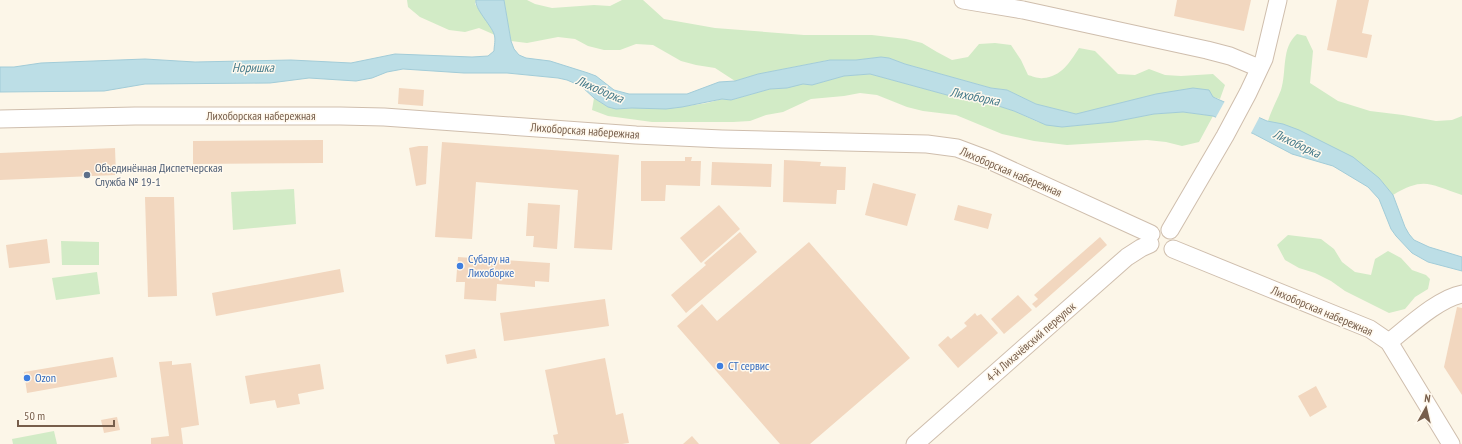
<svg xmlns="http://www.w3.org/2000/svg" width="1462" height="444" viewBox="0 0 1462 444" font-family="'PT Sans Narrow',sans-serif">
	<style>
		.green { fill: #d2ebc6 }
		.water { fill: #bcdee6; stroke: #a2ccd8 }
		.pier { fill: #fcf6e8 }
		.building { fill: #f2d7bf }
		.lines { fill: none; stroke-linecap: round; stroke-linejoin: round }
		.minor-casing { stroke: #cfbead; stroke-width: 19 }
		.minor { stroke: #fff; stroke-width: 17 }
		.service-dot { fill: #5c6f8a; stroke: #fff9ee; stroke-width: 1.5 }
		.shop-dot { fill: #3f7fe0; stroke: #fff9ee; stroke-width: 1.5 }
		.labels { text-anchor: middle; stroke-width: 3; stroke-linejoin: round; paint-order: stroke }
		.street-label { font-size: 12px; fill: #775e4b; stroke: #fff9ee }
		.service-label { font-size: 12px; fill: #4e5e75; stroke: #fff9ee; text-anchor: start }
		.shop-label { font-size: 12px; fill: #366cbe; stroke: #fff9ee; text-anchor: start }
		.water-label { font-size: 13px; font-style: italic; fill: #457a8a; stroke: #fff9ee }
	</style>
	<rect width="100%" height="100%" fill="#fcf6e8"/>
	<!-- green -->
	<g class="green">
		<path d="M407,0H476L475,4L477,7L482,13L495,35L479,28L465,32L449,30L420,17L408,7Z"/>
		<path d="M504,0H527L535,4L552,8L594,5L610,6L622,0H643L664,19L715,28L804,35H872L906,39L922,43L937,52L952,60L968,57L979,44L995,43L1011,45L1021,60L1028,75C1032,76 1039,79 1043,78C1061,77 1070,62 1079,48L1095,51L1118,74L1135,75L1149,69L1165,75L1181,76L1213,74L1225,85L1220,99L1213,97L1156,94L1076,114L1036,104L1007,90L991,88L905,64L889,58L881,57L856,60H829L758,74L735,81L715,68L696,65L681,61L653,45L636,44L620,50H604L588,46L575,39L558,37L527,43L511,41Z"/>
		<path d="M1297,34L1306,36L1313,51L1310,83L1338,101L1370,111L1403,115L1436,121L1452,120L1462,116V195C1430,185 1425,176 1393,195L1379,178L1268,121C1271,111 1277,100 1281,90C1287,71 1281,48 1297,34Z"/>
		<path d="M870,74L958,98L983,101L1014,111L1038,122L1062,127L1113,122L1154,114L1183,112L1213,116L1199,142L1182,146L1166,142L1147,140L1067,145L1034,141L1002,134L956,115L923,111L907,107L877,95L860,93L844,96L811,99L783,112L766,115L750,121L733,122H652L608,116L592,110L594,98L608,107L624,109L632,108H674L707,103L722,99L731,100L770,89L787,88L795,85L803,84L812,85L844,76Z"/>
		<path d="M294,189L296,224L233,230L231,192Z"/>
		<path d="M1288,235L1321,239L1334,249L1342,262L1355,272L1371,275L1375,259L1388,251L1401,258L1412,270L1426,275L1430,279L1428,289L1415,297L1405,309L1389,313L1345,291L1331,281L1315,273L1299,268L1285,260L1277,245Z"/>
		<path d="M61,241L99,242V265H62Z"/>
		<path d="M97,272L100,294L56,300L52,278Z"/>
		<path d="M54,431L57,444H13L12,439Z"/>
	</g>
	<!-- water -->
	<path class="water" d="M476,0H504L511,41L514,49L519,55L526,58L550,61L588,73L596,76L614,90L629,94H687L719,82L735,81L758,74L830,60H856L881,57L889,58L905,64L991,88L1007,90L1036,104L1076,114L1156,94L1193,88L1209,90L1213,97L1267,121L1283,124L1299,130L1353,157L1379,178L1393,195L1405,227L1409,234L1414,240L1429,247L1462,257V271L1428,262L1412,253L1396,236L1391,229L1379,199L1368,187L1333,166L1292,154L1254,134L1213,116L1183,112L1154,114L1113,122L1062,127L1046,125L1014,111L983,101L958,98L870,74L844,76L812,85L803,84L787,88L770,89L731,100L722,99L682,107L666,109L632,108L616,109L608,107L594,98L581,86L567,80L558,78L507,73H464L403,69L387,72L372,78L356,81L309,78L270,83L145,84L104,91L0,92V67H14L41,63L145,59L195,62L291,60L351,63L395,54L472,57L488,56L494,51C494,46 496,39 494,34C491,25 474,8 476,0Z"/>
	<!-- pier -->
	<path class="pier" d="M1226,99L1260,116L1250,135L1215,119Z"/>
	<!-- building -->
	<g class="building">
		<path d="M1177,0H1251L1244,31L1174,16Z"/>
		<path d="M1337,0H1369L1362,33L1372,35L1367,58L1327,50Z"/>
		<path d="M399,88L424,90L423,106L398,104Z"/>
		<path d="M323,140V163L193,164V141Z"/>
		<path d="M442,142L619,155L612,250L574,248L578,190L476,182L472,239L435,237Z"/>
		<path d="M419,146H428L426,184L416,186L409,148Z"/>
		<path d="M115,148L116,175L0,180V153Z"/>
		<path d="M685,157H692L691,161H701L700,186L666,185L665,201H641V161H685Z"/>
		<path d="M784,160L821,162L820,166L846,167L845,190H837L836,204L783,202Z"/>
		<path d="M712,162L772,164L771,187L711,185Z"/>
		<path d="M873,183L916,194L907,226L865,215Z"/>
		<path d="M145,197H174L177,296L148,297Z"/>
		<path d="M528,203L560,205L557,249L533,247L534,236H526Z"/>
		<path d="M719,205L740,229L701,263L680,238Z"/>
		<path d="M958,205L992,214L988,229L954,220Z"/>
		<path d="M740,232L757,252L686,313L671,295L706,265L704,263Z"/>
		<path d="M1100,237L1107,245L1036,308L1032,304L1038,299L1034,295Z"/>
		<path d="M47,239L50,263L9,268L6,245Z"/>
		<path d="M809,242L910,358L810,444H780L677,326L702,304L717,321Z"/>
		<path d="M458,257L550,263L549,282L535,281V287L497,284L496,301L464,299L465,282H456Z"/>
		<path d="M340,269L344,292L216,316L212,293Z"/>
		<path d="M1018,295L1032,310L1004,334L991,319Z"/>
		<path d="M605,299L609,326L504,341L500,313Z"/>
		<path d="M1457,307L1462,308V395L1444,367Z"/>
		<path d="M975,313L977,316L981,314L998,333L958,368L938,345L948,336L951,339L967,326L964,323Z"/>
		<path d="M475,349L477,358L447,364L445,355Z"/>
		<path d="M113,357L117,377L27,393L24,372Z"/>
		<path d="M605,358L616,415L623,413L629,443L622,444H555L553,435L558,434L545,370Z"/>
		<path d="M172,361V365L191,363L199,425L181,428L183,444H151V438L169,436L159,362Z"/>
		<path d="M320,364L324,389L298,394L300,404L277,408L275,400L250,404L245,376Z"/>
		<path d="M1316,386L1327,407L1310,417L1298,396Z"/>
		<path d="M117,417L120,430L104,433L101,420Z"/>
		<path d="M692,436L699,444H683Z"/>
	</g>
	<g class="lines">
		<!-- minor casing -->
		<g class="minor-casing">
			<g id="minor">
				<path d="M963,0L1023,10L1207,50L1230,56L1259,68"/>
				<path d="M0,119L135,116H340L384,117L636,135L722,139L927,144L957,148L989,160L1151,234"/>
				<path d="M1170,230L1225,136L1248,93L1264,59L1278,0"/>
				<path d="M1173,249L1370,329L1389,342L1451,444"/>
				<path d="M1389,342C1408,327 1439,298 1462,294"/>
				<path d="M915,444L1127,257L1141,248L1150,244"/>
			</g>
		</g>
		<!-- minor -->
		<use href="#minor" class="minor"/>
	</g>
	<!-- markers -->
	<circle class="service-dot" cx="87" cy="175" r="4"/>
	<g class="shop-dot">
		<circle cx="460" cy="266" r="4"/>
		<circle cx="720" cy="366" r="4"/>
		<circle cx="27" cy="378" r="4"/>
	</g>
	<g class="labels">
		<!-- street labels -->
		<g class="street-label">
			<text x="261" y="120">Лихоборская набережная</text>
			<text transform="translate(585 131) rotate(4)" y="4">Лихоборская набережная</text>
			<text transform="translate(1011 172) rotate(23)" y="4">Лихоборская набережная</text>
			<text transform="translate(1322 311) rotate(23)" y="4">Лихоборская набережная</text>
			<text transform="translate(1031 342) rotate(-41)" y="4">4-й Лихачёвский переулок</text>
		</g>
		<!-- service labels -->
		<g class="service-label">
			<text x="95" y="172">Объединённая Диспетчерская<tspan x="95" dy="14">Служба № 19-1</tspan></text>
		</g>
		<!-- shop labels -->
		<g class="shop-label">
			<text x="468" y="263">Субару на<tspan x="468" dy="14">Лихоборке</tspan></text>
			<text x="728" y="370">СТ сервис</text>
			<text x="35" y="382">Ozon</text>
		</g>
		<!-- water labels -->
		<g class="water-label">
			<text x="253" y="72">Норишка</text>
			<text transform="translate(600 89) rotate(23)" y="5">Лихоборка</text>
			<text transform="translate(975 96) rotate(11)" y="5">Лихоборка</text>
			<text transform="translate(1297 143) rotate(25)" y="5">Лихоборка</text>
		</g>
	</g>
	<!-- north arrow -->
	<g transform="translate(1426 408) rotate(8)" stroke="#fff9ee" stroke-width="3" paint-order="stroke">
	<path d="M0-3L7 15L0 10L-7 15Z" fill="#775e4b"/>
	<text y="-6" font-size="11" font-weight="bold" text-anchor="middle" fill="#775e4b">N</text>
	</g>
	<!-- scale -->
	<path d="M18 420v6h96v-6" fill="none" stroke="#775e4b" stroke-width="2"/>
	<text x="24" y="420" font-size="12" fill="#775e4b" stroke="#fff9ee" stroke-width="3" paint-order="stroke">50 m</text>
</svg>
